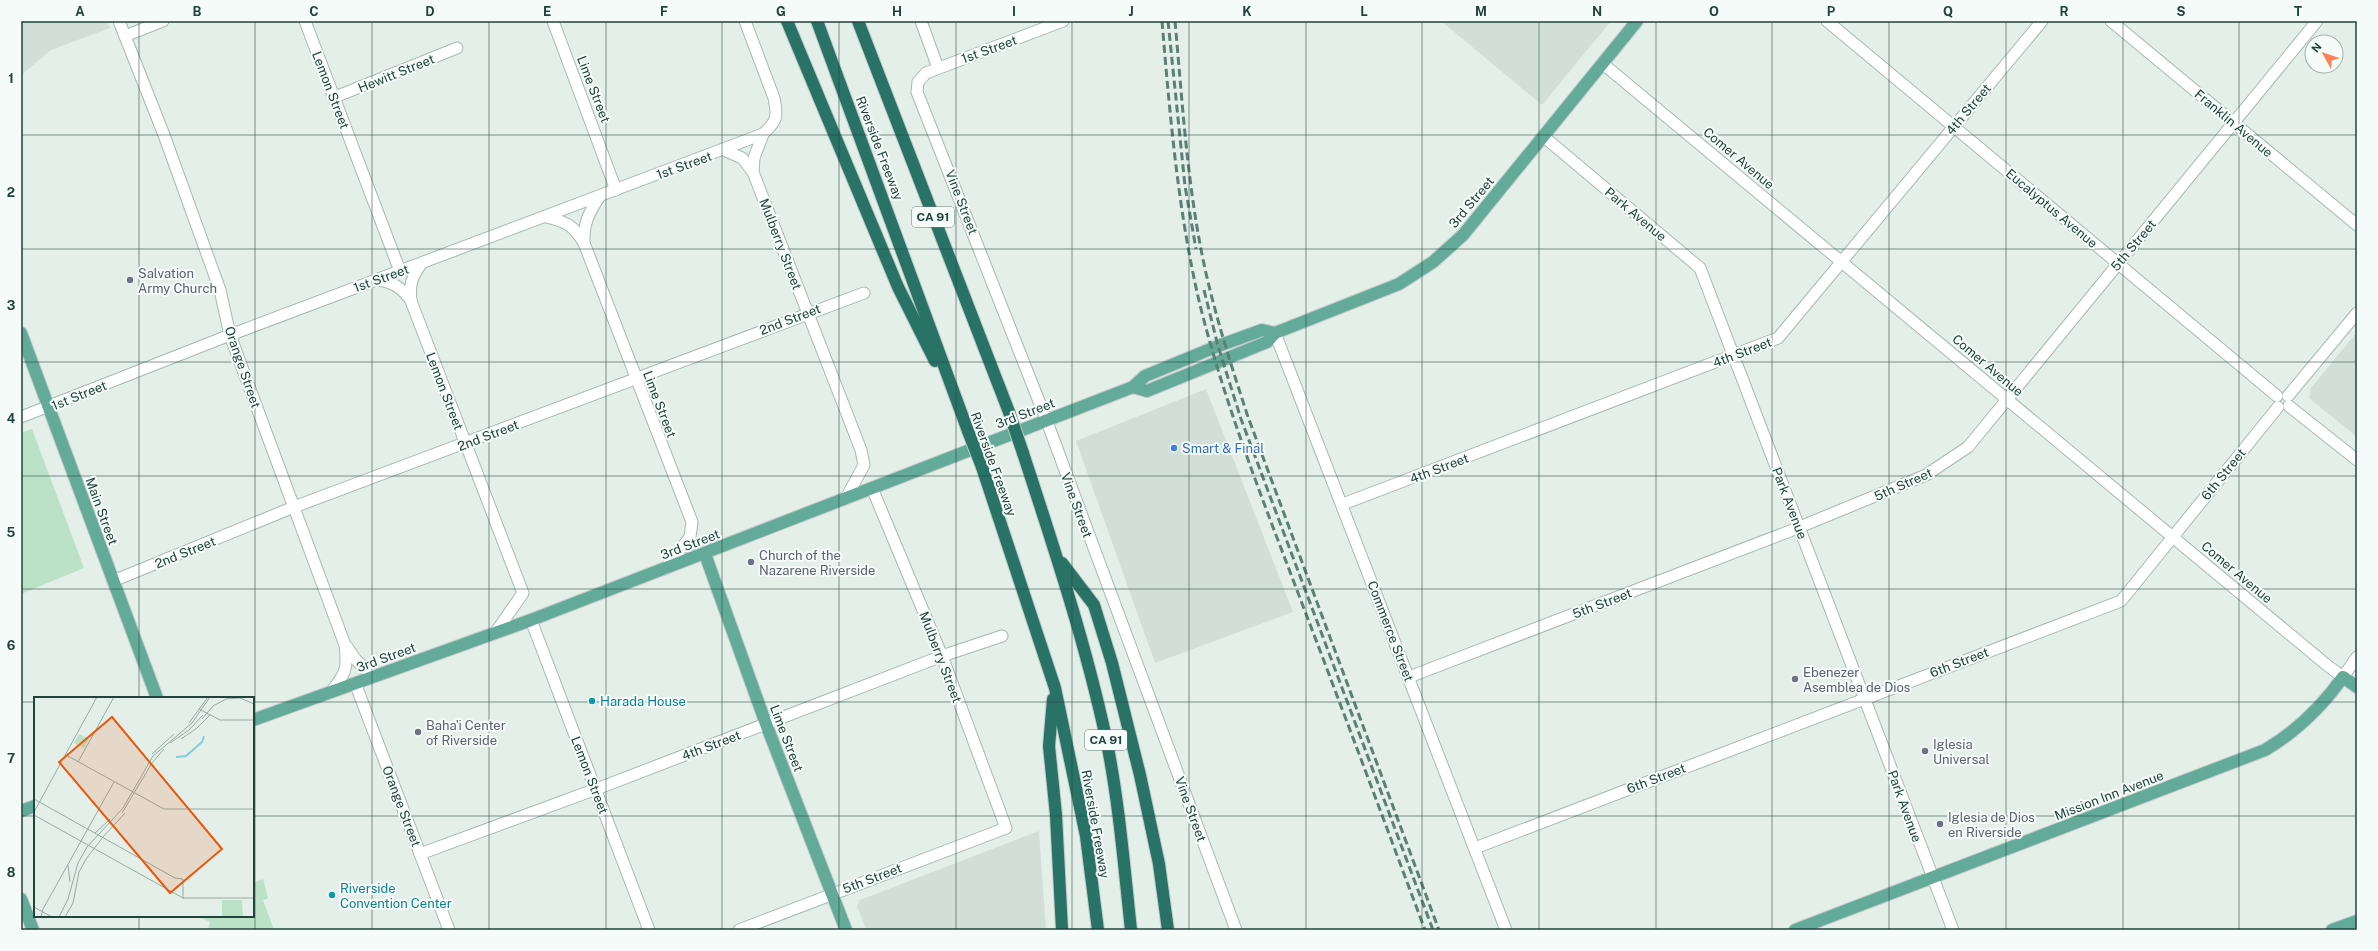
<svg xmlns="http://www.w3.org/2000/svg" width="2378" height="951" viewBox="0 0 2378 951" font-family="'Public Sans',sans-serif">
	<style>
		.built { fill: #d2dfd9 }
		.green { fill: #bbe2c6 }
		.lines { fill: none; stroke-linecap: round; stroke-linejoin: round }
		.minor-casing { stroke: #a6b8b2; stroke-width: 13 }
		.major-casing { stroke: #c1cac8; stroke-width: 14 }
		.highway-casing { stroke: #c1cac8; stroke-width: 14 }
		.minor { stroke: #fff; stroke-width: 11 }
		.major { stroke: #64aa99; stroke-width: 12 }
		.highway { stroke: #297366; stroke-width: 12 }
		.rail { stroke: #5c7f76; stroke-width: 3; stroke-dasharray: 8 4; stroke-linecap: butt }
		.highway-bridge-casing { stroke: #c1cac8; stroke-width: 14; stroke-linecap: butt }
		.highway-bridge { stroke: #297366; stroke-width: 12 }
		.grid { fill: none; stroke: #21433b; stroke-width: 1; stroke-opacity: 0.55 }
		.worship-dot { fill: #6b7280; stroke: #f5fbf8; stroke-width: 1.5 }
		.shop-dot { fill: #3f7fe0; stroke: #f5fbf8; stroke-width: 1.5 }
		.culture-dot { fill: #0f9aa8; stroke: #f5fbf8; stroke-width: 1.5 }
		.labels { text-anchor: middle; stroke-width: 4; stroke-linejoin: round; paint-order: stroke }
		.shield { fill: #f5fbf8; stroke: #617a74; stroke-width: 1 }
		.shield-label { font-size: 12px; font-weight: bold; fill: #21433b }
		.street-label { font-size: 13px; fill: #21433b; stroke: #f5fbf8 }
		.worship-label { font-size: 13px; fill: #5b616d; stroke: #f5fbf8; text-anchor: start }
		.shop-label { font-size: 13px; fill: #366cbe; stroke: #f5fbf8; text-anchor: start }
		.culture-label { font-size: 13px; fill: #0d838f; stroke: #f5fbf8; text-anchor: start }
		.inset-river { fill: none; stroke: #86cbda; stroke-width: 2 }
		.inset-road { fill: none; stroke: #96aaa4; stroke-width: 1 }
		.view { fill: #e8590c; fill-opacity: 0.15; stroke: #e8590c; stroke-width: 2 }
		.inset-edge { fill: none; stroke: #21433b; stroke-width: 2 }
		.neatline { fill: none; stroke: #21433b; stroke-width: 1.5 }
		.grid-label { font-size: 13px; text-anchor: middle; font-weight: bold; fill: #21433b }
	</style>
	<rect width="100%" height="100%" fill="#e4efea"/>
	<!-- built -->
	<g class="built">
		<path d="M21,21H107L110,28L51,50L21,75Z"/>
		<path d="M1441,21H1611L1542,105Z"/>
		<path d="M2357,332V437L2309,398L2311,388Z"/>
		<path d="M1206,389L1293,612L1155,663L1076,441Z"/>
		<path d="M1039,831L1046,930H866L857,906L860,900Z"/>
	</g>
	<!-- green -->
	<g class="green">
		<path d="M32,429L84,568L21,594V433Z"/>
		<path d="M263,879L268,898L263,900L274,930H208L210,922L197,916H253V883Z"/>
	</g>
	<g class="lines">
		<!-- minor casing -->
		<g class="minor-casing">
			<g id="minor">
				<path d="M119,21L164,135L220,290L230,335L345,645C348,669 346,673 331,692"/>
				<path d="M305,21L400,271"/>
				<path d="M553,21L616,190"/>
				<path d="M921,21L938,68"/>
				<path d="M1063,21L926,73L918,82L917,92L1046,419L1236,930"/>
				<path d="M1827,21L2277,396"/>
				<path d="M2111,21L2357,225"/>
				<path d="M125,36L163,21"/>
				<path d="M1602,63L2328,666L2343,677L2357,657"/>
				<path d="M335,97L457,48"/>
				<path d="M1543,136L1700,268L1953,930"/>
				<path d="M724,150L742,158L753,172L861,450L864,465L846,498"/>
				<path d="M753,172L754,158L763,134"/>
				<path d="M546,217C567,222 573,225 584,243L692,522L690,537L665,569"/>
				<path d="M584,243C583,224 589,212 600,196"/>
				<path d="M422,263C412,276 409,284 411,301L523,593L496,632"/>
				<path d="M378,280C394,282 401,288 411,300"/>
				<path d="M1275,333L1506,930"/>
				<path d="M2288,396L2357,313"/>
				<path d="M2289,406L2357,460"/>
				<path d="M21,417L230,335L763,134C777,121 778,117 774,98L745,21"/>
				<path d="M1343,504L1778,338L2042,21"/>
				<path d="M113,581L294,507L864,293"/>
				<path d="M531,620L649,930"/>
				<path d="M347,647L356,660L373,676"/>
				<path d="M1409,677L1790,531L1926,475L1968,447L2317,21"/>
				<path d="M355,683L449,930"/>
				<path d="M1475,848L2121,601L2278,407"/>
				<path d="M420,854L607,785L942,656L1002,636"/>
				<path d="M739,930L1006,828L942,656L872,488"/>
			</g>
		</g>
		<!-- major casing -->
		<g class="major-casing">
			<g id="major">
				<path d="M21,333L157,698"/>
				<path d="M1133,387L1147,391L1267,342L1275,333L1399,284L1433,262L1463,235L1637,21"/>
				<path d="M705,554L766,724L846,930"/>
				<path d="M253,720L531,620L1133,387L1145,376L1218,346L1262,330L1275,333"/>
				<path d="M21,811L35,806"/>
				<path d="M21,899L33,930"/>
				<path d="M1795,930L2265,750C2297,731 2321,708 2343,677L2357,687"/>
				<path d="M2332,930L2357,921"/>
			</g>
		</g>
		<!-- highway casing -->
		<g class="highway-casing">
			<g id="highway">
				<path d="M787,21L898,287L935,361"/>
				<path d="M817,21L968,431"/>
				<path d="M858,21L1009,412"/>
				<path d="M1023,453C1054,548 1085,641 1106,738C1119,801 1124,866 1131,930"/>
				<path d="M982,467L1055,688L1086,836L1098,930"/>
				<path d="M1062,563L1094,605L1112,663L1140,775L1159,864L1168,930"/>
				<path d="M1053,699L1049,746L1056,815L1062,930"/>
			</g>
		</g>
		<!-- minor -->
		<use href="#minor" class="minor"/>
		<!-- major -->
		<use href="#major" class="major"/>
		<!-- highway -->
		<use href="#highway" class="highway"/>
		<!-- rail -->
		<g class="rail">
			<path d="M1162,21C1170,116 1178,212 1200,305C1224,401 1260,493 1295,585C1339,700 1382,815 1425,930"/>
			<path d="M1168,21L1185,186L1196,249"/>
			<path d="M1175,21C1183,109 1188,200 1209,286C1220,331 1234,374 1248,417L1439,930"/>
			<path d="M1204,290L1218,346L1241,419L1433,930"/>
		</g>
		<!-- highway-bridge casing -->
		<g class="highway-bridge-casing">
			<g id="highway-bridge">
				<path d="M1009,412L1023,453"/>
				<path d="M968,431L982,467"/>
			</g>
		</g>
		<!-- highway-bridge -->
		<use href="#highway-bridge" class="highway-bridge"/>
	</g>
	<!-- grid -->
	<path class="grid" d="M139,21V698M255,21V930M372,21V930M489,21V930M606,21V930M722,21V930M839,21V930M956,21V930M1072,21V930M1189,21V930M1306,21V930M1422,21V930M1539,21V930M1656,21V930M1772,21V930M1889,21V930M2006,21V930M2123,21V930M2239,21V930M21,135H2357M21,249H2357M21,362H2357M21,476H2357M21,589H2357M21,702H35M253,702H2357M21,816H35M253,816H2357M139,916V930"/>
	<!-- markers -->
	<g class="worship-dot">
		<circle cx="130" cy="280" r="4"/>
		<circle cx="751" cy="562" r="4"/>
		<circle cx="1795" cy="679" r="4"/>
		<circle cx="418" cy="732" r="4"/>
		<circle cx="1925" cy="751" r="4"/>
		<circle cx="1940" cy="824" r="4"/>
	</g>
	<circle class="shop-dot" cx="1174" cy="448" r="4"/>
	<g class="culture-dot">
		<circle cx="592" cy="701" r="4"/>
		<circle cx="332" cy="895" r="4"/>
	</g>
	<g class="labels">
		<!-- shield labels -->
		<g class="shield">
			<rect x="912" y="207" width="42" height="20" rx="3"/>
			<rect x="1085" y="730" width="42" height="20" rx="3"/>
		</g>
		<g class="shield-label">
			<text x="933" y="221">CA 91</text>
			<text x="1106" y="744">CA 91</text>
		</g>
		<!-- street labels -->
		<g class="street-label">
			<text transform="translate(989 49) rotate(-20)" y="5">1st Street</text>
			<text transform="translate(396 73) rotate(-22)" y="5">Hewitt Street</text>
			<text transform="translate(594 89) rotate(69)" y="5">Lime Street</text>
			<text transform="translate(331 90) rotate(69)" y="5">Lemon Street</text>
			<text transform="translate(1968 109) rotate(-50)" y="5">4th Street</text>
			<text transform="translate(2234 123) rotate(40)" y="5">Franklin Avenue</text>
			<text transform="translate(880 148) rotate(69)" y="5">Riverside Freeway</text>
			<text transform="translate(1739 158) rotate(40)" y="5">Comer Avenue</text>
			<text transform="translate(684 165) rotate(-20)" y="5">1st Street</text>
			<text transform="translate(962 202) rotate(69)" y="5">Vine Street</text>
			<text transform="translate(1471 202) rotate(-50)" y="5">3rd Street</text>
			<text transform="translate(2052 208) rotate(40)" y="5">Eucalyptus Avenue</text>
			<text transform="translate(1636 214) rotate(40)" y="5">Park Avenue</text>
			<text transform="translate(781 244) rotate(69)" y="5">Mulberry Street</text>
			<text transform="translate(2133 245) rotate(-50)" y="5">5th Street</text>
			<text transform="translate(381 278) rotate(-20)" y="5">1st Street</text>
			<text transform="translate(790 319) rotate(-21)" y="5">2nd Street</text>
			<text transform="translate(1742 352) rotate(-21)" y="5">4th Street</text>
			<text transform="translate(1988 365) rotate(40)" y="5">Comer Avenue</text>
			<text transform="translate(243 367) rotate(71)" y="5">Orange Street</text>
			<text transform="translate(445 391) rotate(69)" y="5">Lemon Street</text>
			<text transform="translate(79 395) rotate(-22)" y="5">1st Street</text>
			<text transform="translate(660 404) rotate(69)" y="5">Lime Street</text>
			<text transform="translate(1025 413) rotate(-21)" y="5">3rd Street</text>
			<text transform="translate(488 435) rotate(-21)" y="5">2nd Street</text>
			<text transform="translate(994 464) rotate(70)" y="5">Riverside Freeway</text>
			<text transform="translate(1439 468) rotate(-21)" y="5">4th Street</text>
			<text transform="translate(2223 474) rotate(-51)" y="5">6th Street</text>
			<text transform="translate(1903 484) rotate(-24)" y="5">5th Street</text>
			<text transform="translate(1790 503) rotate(69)" y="5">Park Avenue</text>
			<text transform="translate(1077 505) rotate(70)" y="5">Vine Street</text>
			<text transform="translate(102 511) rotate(70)" y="5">Main Street</text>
			<text transform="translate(690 544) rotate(-21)" y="5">3rd Street</text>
			<text transform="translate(185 552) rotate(-22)" y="5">2nd Street</text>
			<text transform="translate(2237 572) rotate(40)" y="5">Comer Avenue</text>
			<text transform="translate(1602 603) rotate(-21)" y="5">5th Street</text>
			<text transform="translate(1391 631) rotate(69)" y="5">Commerce Street</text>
			<text transform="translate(386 657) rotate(-20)" y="5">3rd Street</text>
			<text transform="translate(941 657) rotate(69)" y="5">Mulberry Street</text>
			<text transform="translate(1959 662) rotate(-21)" y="5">6th Street</text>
			<text transform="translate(787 738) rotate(69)" y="5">Lime Street</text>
			<text transform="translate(711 745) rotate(-21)" y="5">4th Street</text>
			<text transform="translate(590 775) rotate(69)" y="5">Lemon Street</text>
			<text transform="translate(1656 778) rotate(-21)" y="5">6th Street</text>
			<text transform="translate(2109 795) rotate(-21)" y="5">Mission Inn Avenue</text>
			<text transform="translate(402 806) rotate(69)" y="5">Orange Street</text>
			<text transform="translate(1905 806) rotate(70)" y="5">Park Avenue</text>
			<text transform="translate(1191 809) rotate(70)" y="5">Vine Street</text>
			<text transform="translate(1096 824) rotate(80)" y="5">Riverside Freeway</text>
			<text transform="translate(872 878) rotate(-21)" y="5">5th Street</text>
		</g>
		<!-- worship labels -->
		<g class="worship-label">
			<text x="138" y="278">Salvation<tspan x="138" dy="15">Army Church</tspan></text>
			<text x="759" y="560">Church of the<tspan x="759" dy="15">Nazarene Riverside</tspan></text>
			<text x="1803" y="677">Ebenezer<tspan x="1803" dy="15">Asemblea de Dios</tspan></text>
			<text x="426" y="730">Baha'i Center<tspan x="426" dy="15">of Riverside</tspan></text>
			<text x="1933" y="749">Iglesia<tspan x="1933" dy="15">Universal</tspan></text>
			<text x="1948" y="822">Iglesia de Dios<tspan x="1948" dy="15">en Riverside</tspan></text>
		</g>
		<!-- shop labels -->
		<g class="shop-label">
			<text x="1182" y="453">Smart &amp; Final</text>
		</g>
		<!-- culture labels -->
		<g class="culture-label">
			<text x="600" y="706">Harada House</text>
			<text x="340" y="893">Riverside<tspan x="340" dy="15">Convention Center</tspan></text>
		</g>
	</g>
	<!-- overview -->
	<g transform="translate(34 697)">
		<rect width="220" height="220" fill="#e4efea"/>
		<path d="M45,37L55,42L50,51L40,46ZM188,203H208L209,220H188Z" fill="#bbe2c6"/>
		<path class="inset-river" d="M142,60L152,59L168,45L170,39"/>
		<path class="inset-road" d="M165,12L186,23H220M168,22L179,9L192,2L206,1L220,7M155,26L174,0M147,42L163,31L176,18M136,46L155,33L169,18M118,57L140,37M32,58L130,112H220M44,65L80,0M0,102L141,181L149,182V202M0,115L63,0M88,116L118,66L130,52M0,118L149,201H220M61,136L76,122M69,140L91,116M52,162L69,140M34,168L36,185M0,210L18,220M7,220L9,212L80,85M25,220L34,202L44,166L53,150L89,111L119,59L158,26L176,0M31,220L39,206L45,175L52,162"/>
		<path class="view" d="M78,20L188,152L136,196L25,65Z"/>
		<rect width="220" height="220" class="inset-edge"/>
	</g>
	<!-- border -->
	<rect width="2378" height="951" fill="none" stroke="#f5fbf8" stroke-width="44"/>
	<!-- north arrow -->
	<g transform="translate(2324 54) rotate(310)"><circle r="19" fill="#f5fbf8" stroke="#a0b1ac"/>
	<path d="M0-3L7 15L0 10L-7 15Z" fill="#ff8052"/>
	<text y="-6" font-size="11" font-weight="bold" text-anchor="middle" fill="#21433b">N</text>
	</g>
	<rect x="22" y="22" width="2334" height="907" class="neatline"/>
	<g class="grid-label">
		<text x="80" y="16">A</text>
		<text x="197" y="16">B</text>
		<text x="314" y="16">C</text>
		<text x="430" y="16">D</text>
		<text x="547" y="16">E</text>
		<text x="664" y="16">F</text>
		<text x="781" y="16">G</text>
		<text x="897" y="16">H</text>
		<text x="1014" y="16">I</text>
		<text x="1131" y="16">J</text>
		<text x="1247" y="16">K</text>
		<text x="1364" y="16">L</text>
		<text x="1481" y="16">M</text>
		<text x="1597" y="16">N</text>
		<text x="1714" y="16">O</text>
		<text x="1831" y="16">P</text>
		<text x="1948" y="16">Q</text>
		<text x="2064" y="16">R</text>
		<text x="2181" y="16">S</text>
		<text x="2298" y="16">T</text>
		<text x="11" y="83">1</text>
		<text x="11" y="197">2</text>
		<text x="11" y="310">3</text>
		<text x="11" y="423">4</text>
		<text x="11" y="537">5</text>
		<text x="11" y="650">6</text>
		<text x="11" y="763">7</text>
		<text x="11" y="877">8</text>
	</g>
</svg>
